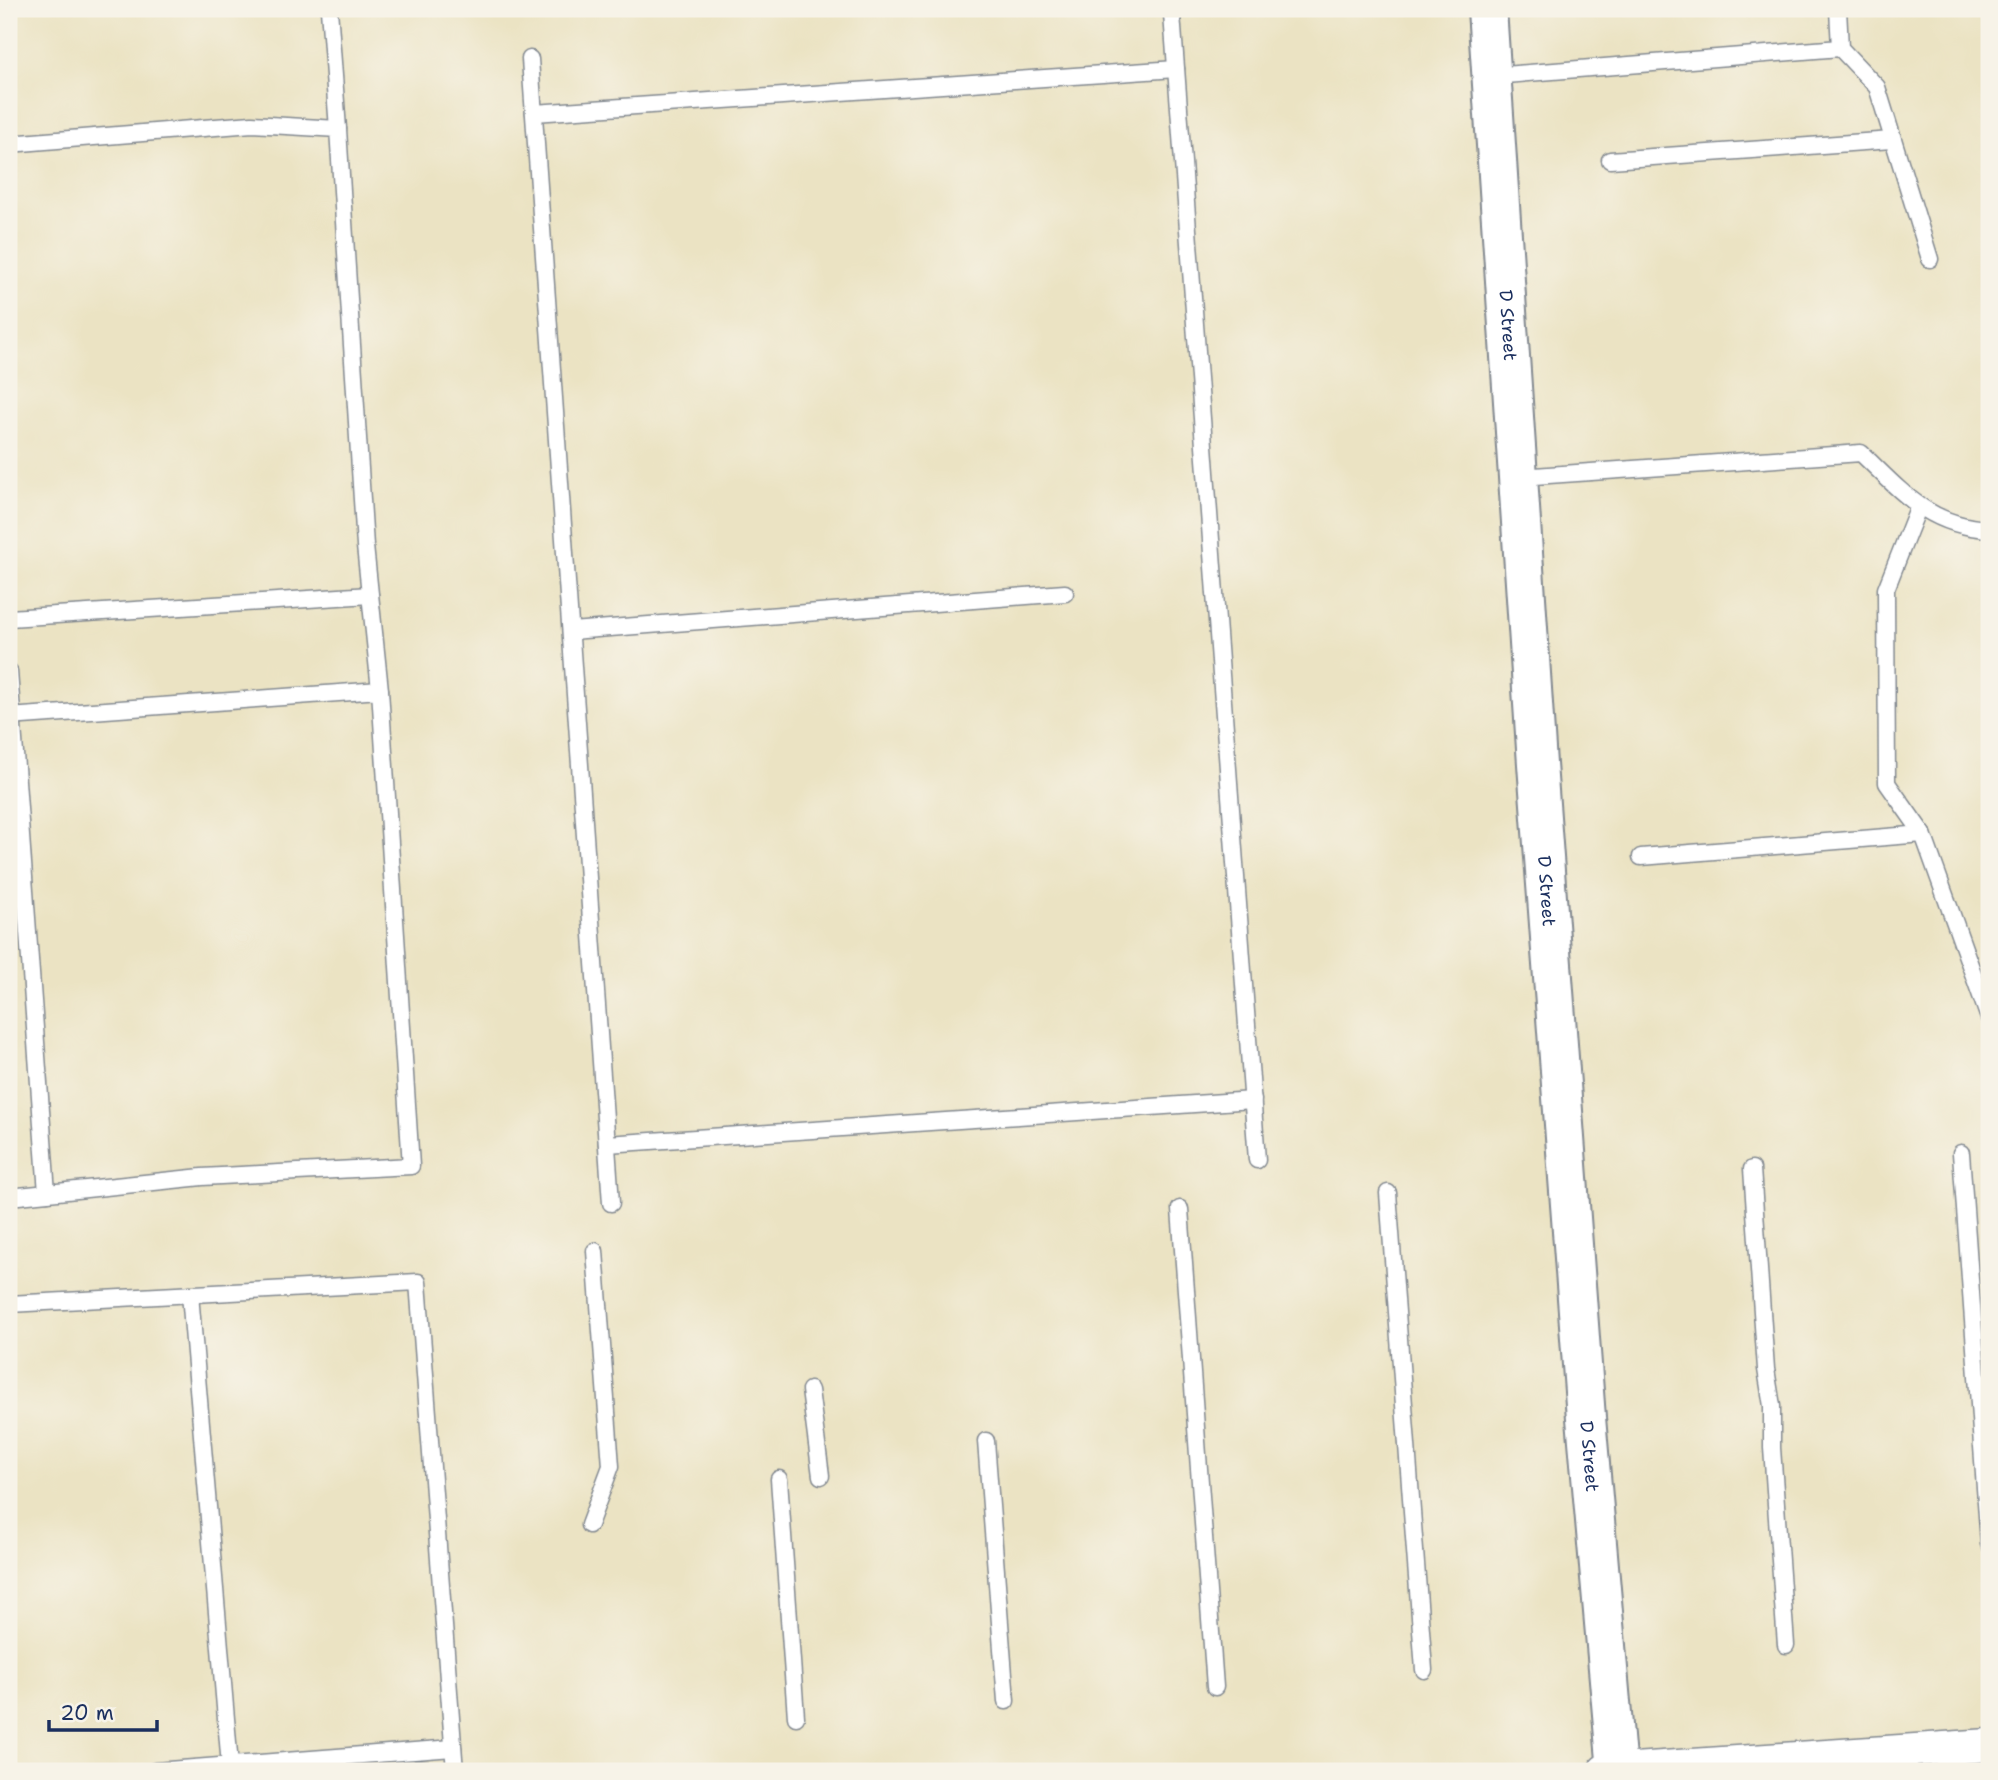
<svg xmlns="http://www.w3.org/2000/svg" width="1998" height="1780" viewBox="0 0 1998 1780" font-family="'Shantell Sans',sans-serif">
	<style>
		.lines { fill: none; stroke-linecap: round; stroke-linejoin: round }
		.service-casing { stroke: #838990; stroke-width: 19 }
		.minor-casing { stroke: #838990; stroke-width: 35 }
		.tertiary-casing { stroke: #838990; stroke-width: 42 }
		.service { stroke: #fff; stroke-width: 16 }
		.minor { stroke: #fff; stroke-width: 32 }
		.tertiary { stroke: #fff; stroke-width: 38 }
		.labels { text-anchor: middle; stroke-width: 7; stroke-linejoin: round; paint-order: stroke }
		.street-label { font-size: 18px; fill: #1b2f5e; stroke: #f7f3e8 }
	</style>
	<rect width="100%" height="100%" fill="#f7f3e8"/>
	<filter id="ink" filterUnits="userSpaceOnUse"><feTurbulence type="fractalNoise" baseFrequency=".0143" numOctaves="2"/><feDisplacementMap in="SourceGraphic" scale="14" xChannelSelector="R" yChannelSelector="G"/><feConvolveMatrix kernelMatrix="1 2 1 2 8 2 1 2 1" color-interpolation-filters="sRGB"/></filter>
	<filter id="wash" filterUnits="userSpaceOnUse"><feTurbulence type="fractalNoise" baseFrequency=".00686" numOctaves="4" result="noise"/><feDisplacementMap in="SourceGraphic" scale="28" xChannelSelector="R" yChannelSelector="G"/><feGaussianBlur stdDeviation="1.57" result="paint"/><feColorMatrix in="noise" values="0 0 0 0 0 0 0 0 0 0 0 0 0 0 0 0 0 1.4 0 .05"/><feComposite in="paint" operator="in"/></filter>
	<g filter="url(#wash)">
		<rect width="100%" height="100%" fill="#ebe3c3"/>
	</g>
	<g filter="url(#ink)">
		<g class="lines">
			<!-- service casing -->
			<g class="service-casing">
				<g id="service">
					<path d="M329,9L338,129"/>
					<path d="M1838,9L1840,48L1877,87L1930,259"/>
					<path d="M1172,14L1257,1160"/>
					<path d="M530,59L611,1203"/>
					<path d="M1492,76L1840,48"/>
					<path d="M534,113L1176,69"/>
					<path d="M9,144L252,124L338,129L365,546L380,690"/>
					<path d="M1610,160L1892,140"/>
					<path d="M1520,477L1861,453C1902,492 1929,526 1989,529"/>
					<path d="M1918,508L1886,589L1887,783L1923,834L1989,1018"/>
					<path d="M9,618L370,595"/>
					<path d="M571,631L1065,593"/>
					<path d="M9,671L47,1193"/>
					<path d="M9,717L380,690L411,1166L202,1177L9,1197"/>
					<path d="M1641,857L1923,834"/>
					<path d="M607,1144L1253,1100"/>
					<path d="M1961,1153L1989,1544"/>
					<path d="M1752,1169L1766,1369L1772,1406V1448L1786,1645"/>
					<path d="M1388,1193L1424,1670"/>
					<path d="M1180,1209L1215,1687"/>
					<path d="M190,1294L230,1766"/>
					<path d="M9,1304L418,1282L455,1771"/>
					<path d="M810,1390L821,1476"/>
					<path d="M986,1441L1006,1701"/>
					<path d="M779,1479L796,1717"/>
					<path d="M589,1525L611,1466L595,1251"/>
					<path d="M1955,1747L1957,1771"/>
					<path d="M155,1771L453,1748"/>
				</g>
			</g>
			<!-- minor casing -->
			<g class="minor-casing">
				<path id="minor" d="M1604,1771L1989,1745"/>
			</g>
			<!-- tertiary casing -->
			<g class="tertiary-casing">
				<g id="tertiary">
					<path id="s1" d="M1487,9L1537,764L1586,1418L1617,1771"/>
				</g>
			</g>
			<!-- service -->
			<use href="#service" class="service"/>
			<!-- minor -->
			<use href="#minor" class="minor"/>
			<!-- tertiary -->
			<use href="#tertiary" class="tertiary"/>
		</g>
	</g>
	<g class="labels">
		<!-- street labels -->
		<g class="street-label">
			<text dy="6" stroke="none"><textPath href="#s1" startOffset="317">D Street</textPath></text>
			<text dy="6" stroke="none"><textPath href="#s1" startOffset="884">D Street</textPath></text>
			<text dy="6" stroke="none"><textPath href="#s1" startOffset="1451">D Street</textPath></text>
		</g>
	</g>
	<!-- margin -->
	<rect width="1998" height="1780" fill="none" stroke="#f7f3e8" stroke-width="35"/>
	<!-- scale -->
	<path d="M49 1720v10h108v-10" fill="none" stroke="#1b2f5e" stroke-width="3.5"/>
	<text x="60" y="1720" font-size="21" fill="#1b2f5e" stroke="#f7f3e8" stroke-width="5" paint-order="stroke">20 m</text>
</svg>
